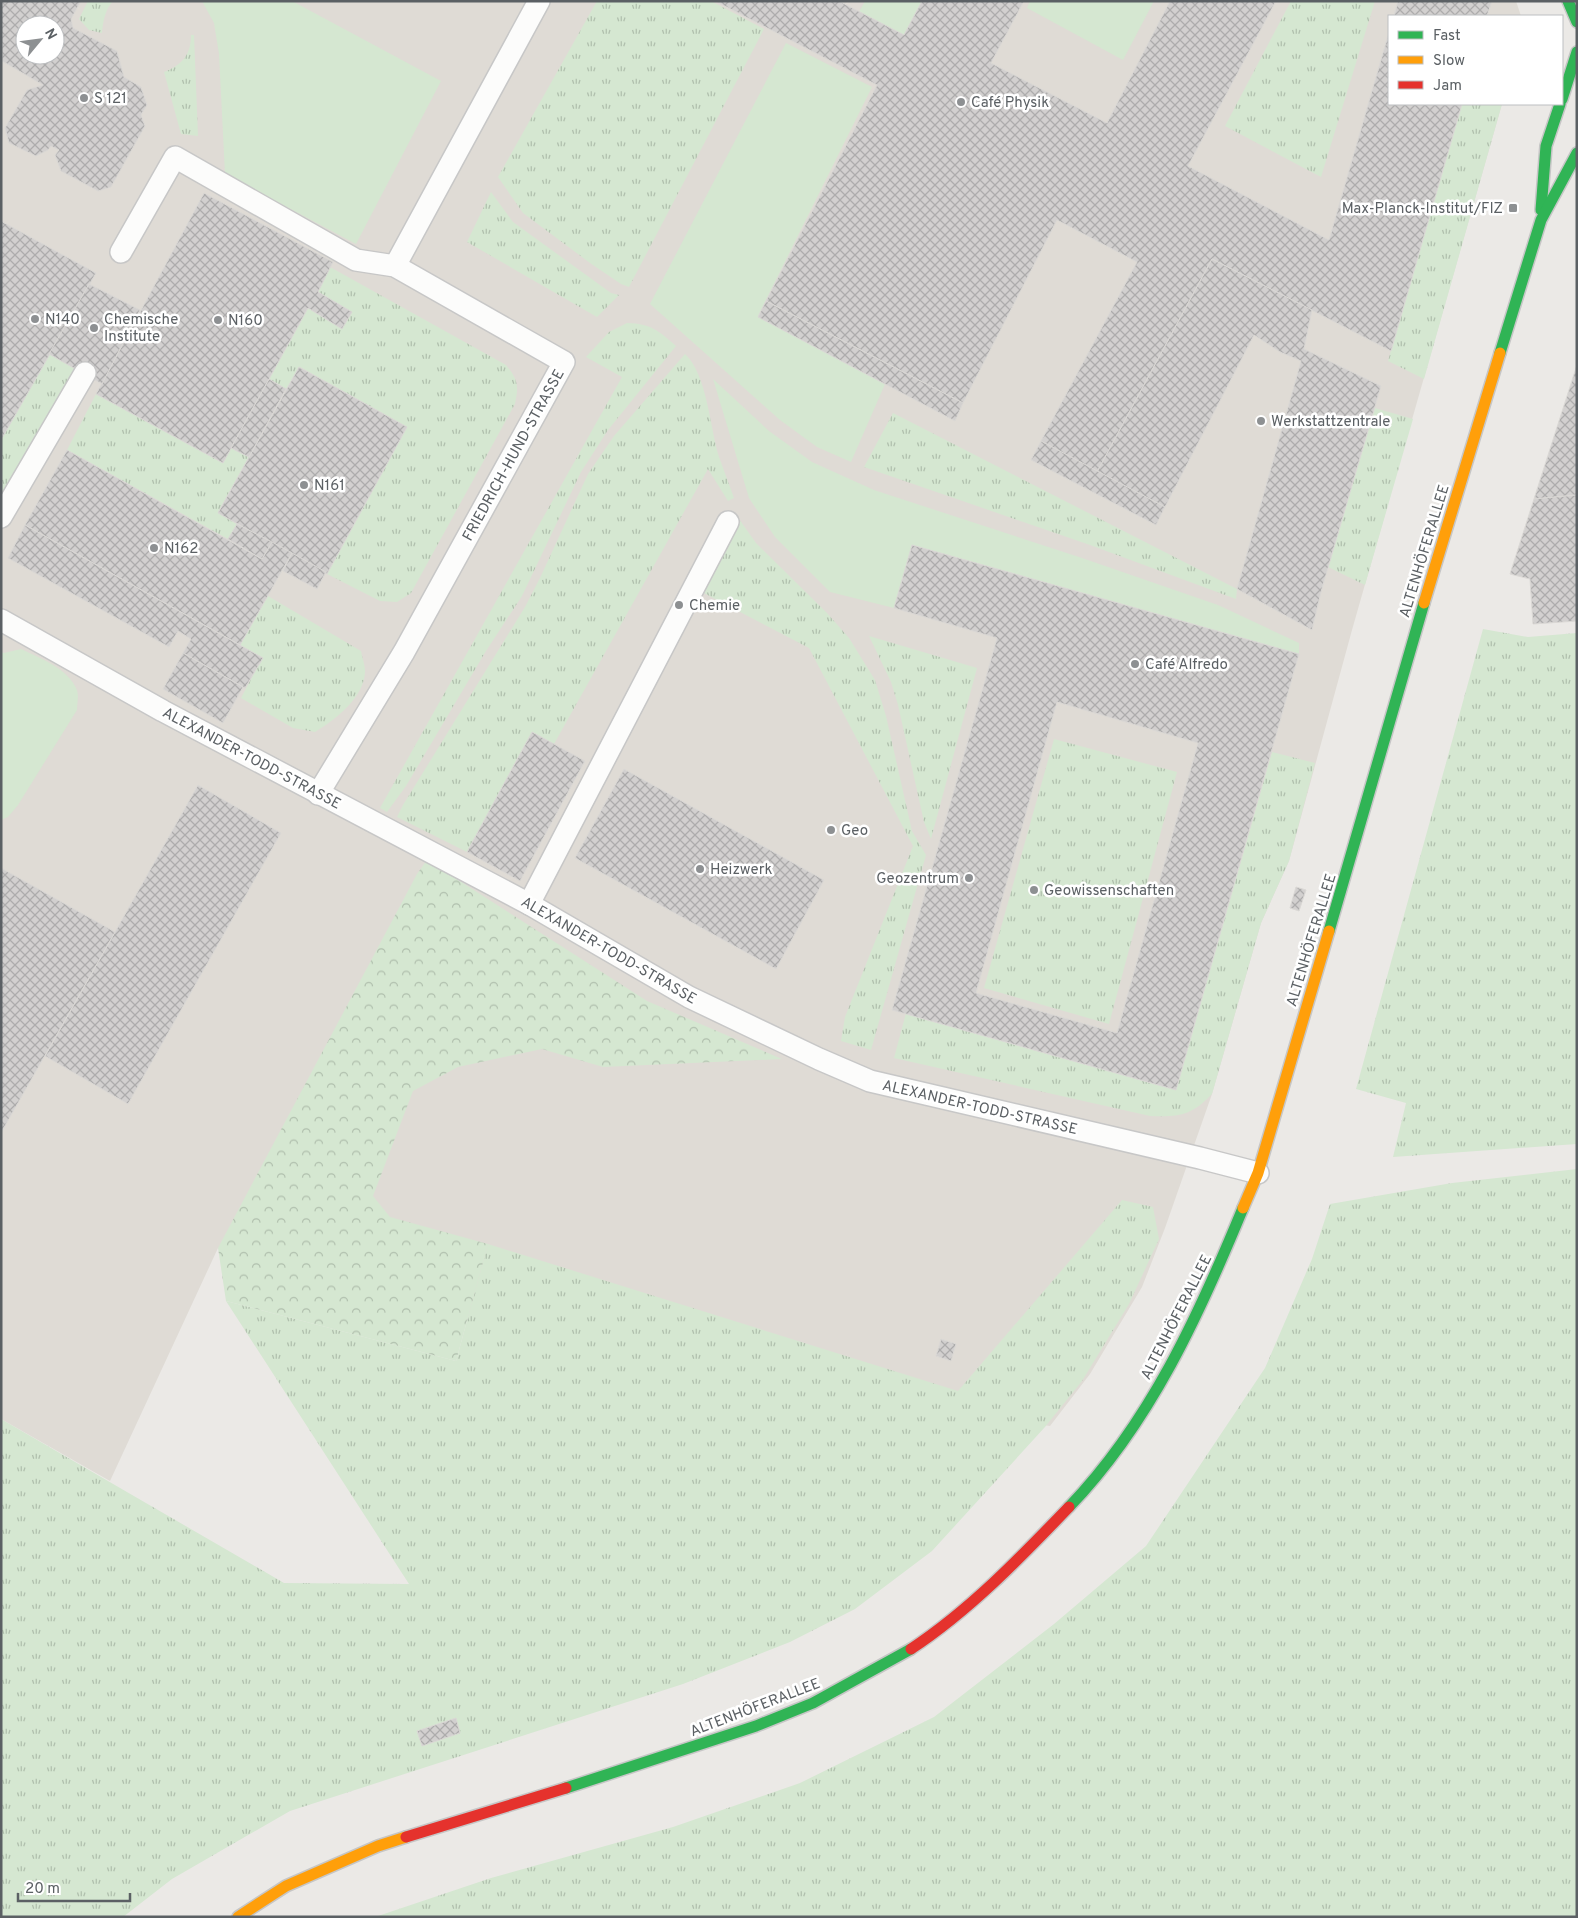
<svg xmlns="http://www.w3.org/2000/svg" width="1578" height="1918" viewBox="0 0 1578 1918" font-family="Overpass,sans-serif">
	<style>
		.education { fill: #dfdbd5; fill-rule: evenodd }
		.grass { fill: url(#grass-tufts) }
		.forest { fill: url(#forest-crowns) }
		.green { fill: #d5e7d1 }
		.building { fill: url(#building-cross-hatch); stroke: #dad8d5; fill-rule: evenodd }
		.lines { fill: none; stroke-linecap: round; stroke-linejoin: round }
		.lane-casing { stroke: #c7c7c7; stroke-width: 24 }
		.fast-casing { stroke: #c6c6c6; stroke-width: 14 }
		.slow-casing { stroke: #c6c6c6; stroke-width: 14 }
		.jam-casing { stroke: #c6c6c6; stroke-width: 14 }
		.lane { stroke: #fcfcfb; stroke-width: 21 }
		.fast { stroke: #30b455; stroke-width: 11 }
		.slow { stroke: #ff9f0a; stroke-width: 11 }
		.jam { stroke: #e5322d; stroke-width: 11 }
		.poi-dot { fill: #8d9092; stroke: #fff; stroke-width: 2 }
		.labels { text-anchor: middle; stroke-width: 5; stroke-linejoin: round; paint-order: stroke }
		.poi-label { font-size: 15px; fill: #5b6064; stroke: #fff; text-anchor: start }
		.street-label { font-size: 15px; fill: #5b6064; stroke: #fff }
	</style>
	<defs>
		<pattern id="grass-tufts" width="24" height="20" patternUnits="userSpaceOnUse" patternTransform="scale(1.25)"><rect width="24" height="20" fill="#d5e7d1"/><path d="M3 7l-1-3M5 7V3M7 7l1-3M15 17l-1-3M17 17v-4M19 17l1-3" fill="none" stroke="#b0bfad"/></pattern>
		<pattern id="forest-crowns" width="20" height="18" patternUnits="userSpaceOnUse" patternTransform="scale(1.25)"><rect width="20" height="18" fill="#d5e7d1"/><path d="M2 6a3 3 0 1 1 6 0M12 15a3 3 0 1 1 6 0" fill="none" stroke="#b0bfad"/></pattern>
		<pattern id="building-cross-hatch" width="8" height="8" patternUnits="userSpaceOnUse" patternTransform="scale(1.25)"><rect width="8" height="8" fill="#d2d0cf"/><path d="M0 0l8 8M0 8l8-8" fill="none" stroke="#adacac"/></pattern>
	</defs>
	<rect width="100%" height="100%" fill="#ebe9e6"/>
	<!-- education -->
	<path class="education" d="M1,1H1516L1521,16H1389V104H1502L1352,630L1289,861L1261,923L1212,1094L1165,1228L1142,1287L1090,1374L1050,1426L615,1359L218,1248L110,1481L1,1419ZM25,25H55V55H25Z"/>
	<!-- grass -->
	<g class="grass">
		<path d="M88,1H113C105,10 103,21 102,33L89,30L79,19Z"/>
		<path d="M597,1H711L764,29L629,287L621,284L590,263L523,213L498,177Z"/>
		<path d="M1291,1H1375L1321,177L1225,126Z"/>
		<path d="M191,35H194L198,136L181,134L164,72C182,65 191,55 191,35Z"/>
		<path d="M1462,104H1502L1424,379L1388,361Z"/>
		<path d="M491,192L513,222L611,293L619,295L597,317L467,242Z"/>
		<path d="M330,267L506,365C518,380 519,385 515,404L411,593L397,602L380,601L327,574L407,427L300,367L286,389L269,379L308,308L342,328L352,312L318,292Z"/>
		<path d="M627,323C651,324 658,330 676,346L608,430L581,472L522,596L486,651L406,786L387,812L380,808L622,377L586,357L609,332Z"/>
		<path d="M49,354L75,368L1,498V440Z"/>
		<path d="M685,354C707,374 710,428 719,457C724,471 729,484 734,498L728,501L708,469L554,744L532,732L467,852L397,817L403,805L525,607L540,578L588,474L614,436Z"/>
		<path d="M96,394L223,463L231,448L249,457L218,512L237,524L228,539L67,450Z"/>
		<path d="M1375,408L1413,419L1365,585L1328,567Z"/>
		<path d="M893,413L1237,589L1236,599L1090,545L864,467Z"/>
		<path d="M739,519L756,543L827,613L849,638L875,680L886,716L912,831L926,855L871,1050L841,1041L845,1017L913,846L809,648L700,591Z"/>
		<path d="M268,596L361,651C362,657 365,665 365,671C365,697 335,720 315,732L293,728L241,698L262,658L240,645Z"/>
		<path d="M1483,629L1528,637L1577,633V1144L1393,1157L1406,1103L1356,1089Z"/>
		<path d="M869,636L977,668L931,839L924,822L898,705L891,682Z"/>
		<path d="M1054,739L1177,772L1109,1024L984,988Z"/>
		<path d="M1272,752L1315,763L1289,861L1261,923L1212,1094C1191,1116 1179,1117 1150,1116L894,1058L906,1013L1176,1090Z"/>
		<path d="M1577,1169V1917H375L491,1878L673,1827L800,1783L934,1717L1054,1624L1146,1546L1265,1368L1312,1259L1330,1204L1452,1183Z"/>
		<path d="M1122,1200L1153,1207L1159,1239L1129,1304L1082,1381L1045,1427L932,1551L855,1609L790,1642L683,1684L290,1811L172,1879L123,1917H1V1419L284,1583L409,1584L226,1301L456,1361L488,1244L958,1391Z"/>
	</g>
	<!-- forest -->
	<path class="forest" d="M427,860L647,1001L782,1059L603,1067L542,1049L458,1067L413,1091L373,1196L390,1217L488,1244L456,1361L226,1301L218,1248L417,874Z"/>
	<!-- green -->
	<g class="green">
		<path d="M202,1H292L441,81L356,244L225,174L219,54L214,23Z"/>
		<path d="M865,1H922L904,35L859,12Z"/>
		<path d="M1030,1H1154L1123,60L1027,8Z"/>
		<path d="M786,43L872,87L758,316L885,384L851,462L817,447L780,420L650,304Z"/>
		<path d="M713,379L769,431L812,462L874,490L1082,558L1218,605L1299,643V654L912,545L894,608L830,592L775,537L749,498Z"/>
		<path d="M21,649C41,659 68,668 77,690C79,696 77,704 77,710L18,805L8,817L1,820V652L4,653Z"/>
	</g>
	<!-- building -->
	<g class="building">
		<path d="M1,1H81L71,19L73,28L117,51L124,77L141,87L147,105L141,115L145,126L111,187L98,191L61,171L55,155L59,150L51,146L48,150L36,156L9,143L5,128L27,90L43,85L2,61ZM25,25H55V55H25Z"/>
		<path d="M715,1H839L904,35L922,1H1024L991,63L1107,123L1170,1H1276L1188,166L1329,240L1389,32V104H1462L1391,351L1212,259L1097,472L1041,441L1137,262L1057,220L963,403L766,301L877,85Z"/>
		<path d="M1398,1H1492L1487,16H1394Z"/>
		<path d="M204,193L333,262L318,292L352,312L342,329L308,308L223,463L96,394Z"/>
		<path d="M1,221L96,273L1,440Z"/>
		<path d="M1212,259L1312,310L1304,349L1381,386L1321,592L1312,630L1237,589L1301,361L1280,352L1254,335L1165,507L1097,472Z"/>
		<path d="M89,284L140,310L102,384L49,354Z"/>
		<path d="M766,301L963,403L955,421L758,317Z"/>
		<path d="M1577,365V495L1534,499Z"/>
		<path d="M299,367L407,427L327,574L218,513Z"/>
		<path d="M269,379L286,389L249,457L231,448Z"/>
		<path d="M1041,441L1165,507L1156,525L1031,460Z"/>
		<path d="M67,450L262,559L272,542L292,553L240,645L25,525Z"/>
		<path d="M1577,495V621L1533,624L1530,579L1510,574L1534,499Z"/>
		<path d="M237,524L272,542L262,559L228,539Z"/>
		<path d="M25,525L263,658L245,688L183,653L191,639L178,631L169,647L8,558Z"/>
		<path d="M912,545L1299,654L1176,1090L892,1010L997,638L894,608ZM1057,702L1198,743L1117,1033L976,993Z"/>
		<path d="M292,553L326,572L317,589L283,571Z"/>
		<path d="M183,653L243,687L223,723L163,689Z"/>
		<path d="M532,732L585,761L520,881L467,852Z"/>
		<path d="M624,769L824,880L776,969L575,858Z"/>
		<path d="M198,785L281,833L128,1104L45,1056Z"/>
		<path d="M1,868L115,932L1,1133Z"/>
		<path d="M1296,887L1306,890L1299,911L1290,908Z"/>
		<path d="M941,1339L956,1344L951,1361L936,1356Z"/>
		<path d="M456,1718L460,1733L422,1746L417,1731Z"/>
	</g>
	<g class="lines">
		<!-- lane casing -->
		<g class="lane-casing">
			<g id="lane">
				<path d="M121,252L175,157L356,260L395,266L564,362L404,652L318,794"/>
				<path d="M395,266L539,1"/>
				<path d="M1,517L85,373"/>
				<path d="M1,620L163,711L529,904L689,997L819,1059L870,1081L1200,1158L1258,1173"/>
				<path d="M529,904L728,522"/>
			</g>
		</g>
		<!-- fast casing -->
		<g class="fast-casing">
			<g id="fast">
				<path d="M1568,1L1577,22"/>
				<path d="M1562,99L1577,52"/>
				<path d="M1541,210L1546,146L1560,104"/>
				<path d="M1500,353L1541,220L1577,153"/>
				<path d="M1329,931L1424,603"/>
				<path d="M1069,1507C1150,1423 1199,1315 1243,1208"/>
				<path d="M566,1788L756,1726L813,1703L911,1649"/>
			</g>
		</g>
		<!-- slow casing -->
		<g class="slow-casing">
			<g id="slow">
				<path d="M1424,603L1500,353"/>
				<path d="M1243,1208L1258,1173L1329,931"/>
				<path d="M238,1917L286,1886L378,1846L406,1837"/>
			</g>
		</g>
		<!-- jam casing -->
		<g class="jam-casing">
			<g id="jam">
				<path d="M911,1649C970,1610 1020,1558 1069,1507"/>
				<path d="M406,1837L566,1788"/>
			</g>
		</g>
		<!-- lane -->
		<use href="#lane" class="lane"/>
		<!-- fast -->
		<use href="#fast" class="fast"/>
		<!-- slow -->
		<use href="#slow" class="slow"/>
		<!-- jam -->
		<use href="#jam" class="jam"/>
	</g>
	<!-- markers -->
	<g class="poi-dot">
		<circle cx="84" cy="98" r="5"/>
		<circle cx="961" cy="102" r="5"/>
		<rect x="1508" y="203" width="10" height="10" rx="2.5"/>
		<circle cx="35" cy="319" r="5"/>
		<circle cx="218" cy="320" r="5"/>
		<circle cx="94" cy="328" r="5"/>
		<circle cx="1261" cy="421" r="5"/>
		<circle cx="304" cy="485" r="5"/>
		<circle cx="154" cy="548" r="5"/>
		<circle cx="679" cy="605" r="5"/>
		<circle cx="1135" cy="664" r="5"/>
		<circle cx="831" cy="830" r="5"/>
		<circle cx="700" cy="869" r="5"/>
		<circle cx="969" cy="878" r="5"/>
		<circle cx="1034" cy="890" r="5"/>
	</g>
	<g class="labels">
		<!-- poi labels -->
		<g class="poi-label">
			<text x="94" y="103">S 121</text>
			<text x="971" y="107">Café Physik</text>
			<text x="1503" y="213" text-anchor="end">Max-Planck-Institut/FIZ</text>
			<text x="45" y="324">N140</text>
			<text x="104" y="324">Chemische<tspan x="104" dy="17">Institute</tspan></text>
			<text x="228" y="325">N160</text>
			<text x="1271" y="426">Werkstattzentrale</text>
			<text x="314" y="490">N161</text>
			<text x="164" y="553">N162</text>
			<text x="689" y="610">Chemie</text>
			<text x="1145" y="669">Café Alfredo</text>
			<text x="841" y="835">Geo</text>
			<text x="710" y="874">Heizwerk</text>
			<text x="959" y="883" text-anchor="end">Geozentrum</text>
			<text x="1044" y="895">Geowissenschaften</text>
		</g>
		<!-- street labels -->
		<g class="street-label">
			<text transform="translate(513 455) rotate(-61)" y="5">FRIEDRICH-HUND-STRASSE</text>
			<text transform="translate(1424 551) rotate(-73)" y="5">ALTENHÖFERALLEE</text>
			<text transform="translate(252 758) rotate(28)" y="5">ALEXANDER-TODD-STRASSE</text>
			<text transform="translate(1311 940) rotate(-73)" y="5">ALTENHÖFERALLEE</text>
			<text transform="translate(609 950) rotate(30)" y="5">ALEXANDER-TODD-STRASSE</text>
			<text transform="translate(980 1107) rotate(13)" y="5">ALEXANDER-TODD-STRASSE</text>
			<text transform="translate(1176 1317) rotate(-63)" y="5">ALTENHÖFERALLEE</text>
			<text transform="translate(755 1707) rotate(-21)" y="5">ALTENHÖFERALLEE</text>
		</g>
	</g>
	<!-- border -->
	<rect width="1578" height="1918" fill="none" stroke="#5b6064" stroke-width="5"/>
	<!-- legend -->
	<rect x="1388" y="15" width="175" height="90" fill="#ffffff" stroke="#bdbfc1"/>
	<rect x="1398" y="31" width="25" height="8" fill="#30b455" stroke="#bdbfc1"/>
	<text x="1433" y="40" font-size="15" fill="#5b6064">Fast</text>
	<rect x="1398" y="56" width="25" height="8" fill="#ff9f0a" stroke="#bdbfc1"/>
	<text x="1433" y="65" font-size="15" fill="#5b6064">Slow</text>
	<rect x="1398" y="81" width="25" height="8" fill="#e5322d" stroke="#bdbfc1"/>
	<text x="1433" y="90" font-size="15" fill="#5b6064">Jam</text>
	<!-- north arrow -->
	<g transform="translate(40 40) rotate(61)"><circle r="24" fill="#ffffff" stroke="#bdbfc1"/>
	<path d="M0-4L9 19L0 12L-9 19Z" fill="#8d9092"/>
	<text y="-8" font-size="14" font-weight="bold" text-anchor="middle" fill="#5b6064">N</text>
	</g>
	<!-- scale -->
	<path d="M18 1893v8h112v-8" fill="none" stroke="#5b6064" stroke-width="2.5"/>
	<text x="25" y="1893" font-size="15" fill="#5b6064" stroke="#ffffff" stroke-width="4" paint-order="stroke">20 m</text>
</svg>
